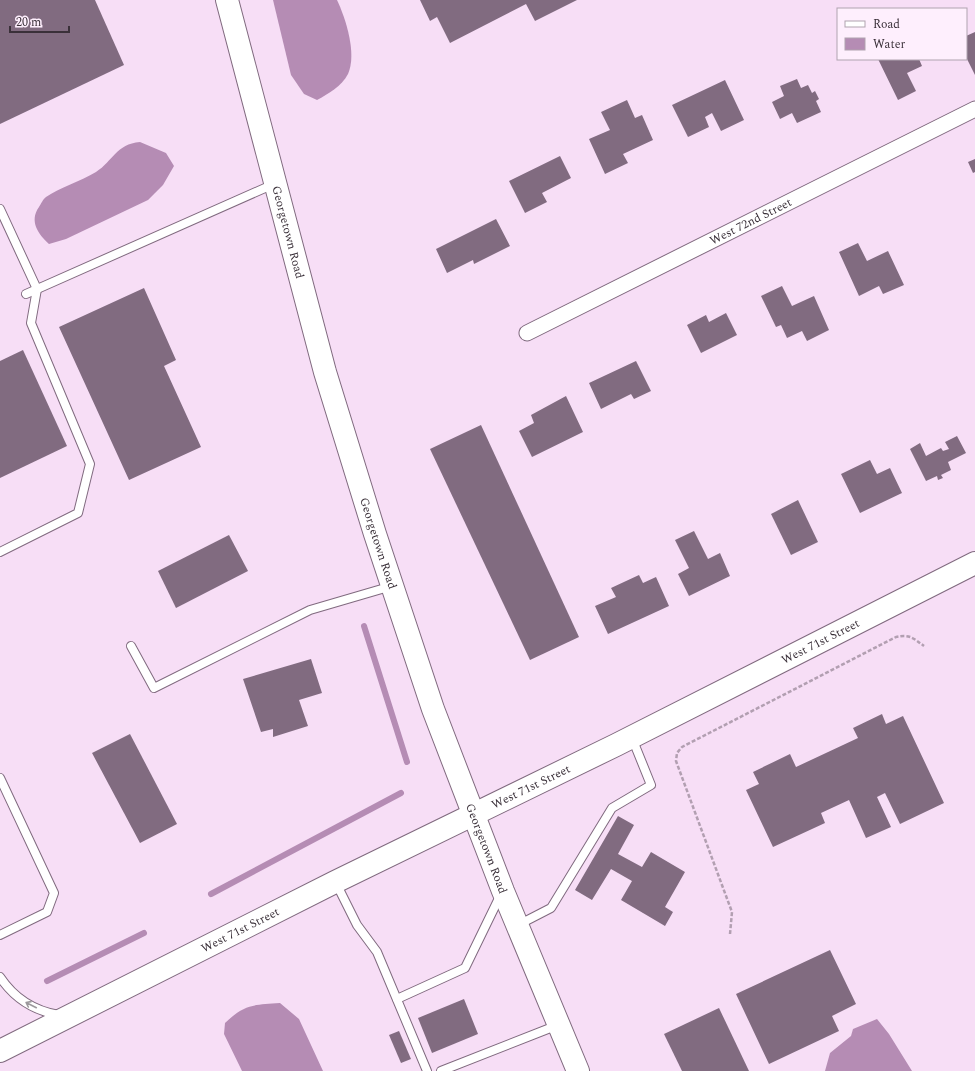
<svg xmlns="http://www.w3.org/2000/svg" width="975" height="1071" viewBox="0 0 975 1071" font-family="Spectral,serif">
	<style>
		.water { fill: #b58cb4 }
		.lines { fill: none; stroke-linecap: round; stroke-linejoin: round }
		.stream { stroke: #b58cb4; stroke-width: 6 }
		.building { fill: #816b80 }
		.service-casing { stroke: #806a7f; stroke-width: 10 }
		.minor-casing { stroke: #806a7f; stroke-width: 17 }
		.secondary-casing { stroke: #806a7f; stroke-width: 24 }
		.path { stroke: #b29fb1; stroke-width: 2.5; stroke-dasharray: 4 2; stroke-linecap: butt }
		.service { stroke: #fff; stroke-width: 8 }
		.minor { stroke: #fff; stroke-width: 15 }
		.secondary { stroke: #fff; stroke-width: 22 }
		.oneway { stroke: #9c989c }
		.labels { text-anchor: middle; stroke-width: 4; stroke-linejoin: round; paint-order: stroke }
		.street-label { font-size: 12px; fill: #3a3039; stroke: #feeffd }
	</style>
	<rect width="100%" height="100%" fill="#f7def6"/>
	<!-- water -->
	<g class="water">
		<path d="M273,0H337C346,19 357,54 348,74C342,86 328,94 317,100L304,94L291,75Z"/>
		<path d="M140,142L166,153L174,166L163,185L148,200L66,239L49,244C38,234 29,221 39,207C41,204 43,199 46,197C59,188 81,181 96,172C113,161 116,144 140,142Z"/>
		<path d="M280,1003L299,1019L323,1071H242L224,1034L225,1023C245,1004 253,1005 280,1003Z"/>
		<path d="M877,1019L889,1034L912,1071H825L830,1053L851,1036L853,1029Z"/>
	</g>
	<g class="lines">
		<!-- stream -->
		<g class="stream">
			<path d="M364,626L407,762"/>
			<path d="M211,894L401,793"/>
			<path d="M47,981L144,933"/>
		</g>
	</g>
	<!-- building -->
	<g class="building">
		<path d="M0,0H95L124,65L0,124Z"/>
		<path d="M420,0H577L535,21L526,4L450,43L437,17L430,21Z"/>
		<path d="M975,32V75L966,57V36Z"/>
		<path d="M878,59H919L922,66L907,73L916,91L898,100Z"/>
		<path d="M797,79L801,88L808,85L812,93L815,91L819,99L816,101L821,112L797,123L792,113L780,119L772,102L784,96L780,86Z"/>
		<path d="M725,80L744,120L721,131L712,113L705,117L709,127L688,137L672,105Z"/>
		<path d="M627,100L635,118L642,115L653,140L623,154L628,163L605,174L589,139L610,130L601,112Z"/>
		<path d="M560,156L571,178L542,193L547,202L525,213L509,181Z"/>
		<path d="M975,159V172L973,173L968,162Z"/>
		<path d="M496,219L510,246L474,264L473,260L447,273L436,249Z"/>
		<path d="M858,243L867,261L888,251L904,285L883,294L879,286L859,296L839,252Z"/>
		<path d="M782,286L792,306L814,296L829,330L807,341L802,331L787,338L781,325L776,327L761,296Z"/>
		<path d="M144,288L176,360L164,366L201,447L129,480L59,327Z"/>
		<path d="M726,313L737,335L701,353L687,325L706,315L709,322Z"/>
		<path d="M23,350L67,446L0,478V361Z"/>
		<path d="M636,361L651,391L634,399L631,394L601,409L589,383Z"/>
		<path d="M566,396L583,432L532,457L519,431L534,423L531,415Z"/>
		<path d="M481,425L579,637L530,660L430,449Z"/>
		<path d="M957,436L966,453L948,462L951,470L941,475L943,478L938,480L937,476L926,481L910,449L920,443L926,456L941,448L943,451L949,449L945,442Z"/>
		<path d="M870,460L877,474L890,468L902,493L860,513L841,474Z"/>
		<path d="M798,500L818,542L791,555L771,514Z"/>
		<path d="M694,531L708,559L720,553L730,576L689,596L678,574L689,568L675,540Z"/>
		<path d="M229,535L248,571L176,608L158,571Z"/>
		<path d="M639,575L643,583L656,577L669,606L608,634L595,606L616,597L611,588Z"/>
		<path d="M311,659L322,693L299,700L308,726L273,737V729L261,732L243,679Z"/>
		<path d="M882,714L886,724L903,716L944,803L900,824L885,793L877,797L891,827L866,838L849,800L821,813L825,823L773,847L746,790L759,784L753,772L790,754L796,767L858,738L853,728Z"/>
		<path d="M130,734L177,824L140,843L92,753Z"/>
		<path d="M618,816L634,825L618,854L642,867L651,852L685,872L665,907L673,912L665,926L621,900L632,881L611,869L592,900L575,890Z"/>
		<path d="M830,950L856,1004L832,1016L839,1031L769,1064L736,994Z"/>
		<path d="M464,999L478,1034L432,1053L418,1018Z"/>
		<path d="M719,1008L749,1071H682L664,1034Z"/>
		<path d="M399,1031L411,1059L401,1063L389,1035Z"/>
	</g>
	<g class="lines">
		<!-- service casing -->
		<g class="service-casing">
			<g id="service">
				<path d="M0,209L37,289L31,323L90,464L78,513L0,552"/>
				<path d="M26,294L274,184"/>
				<path d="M131,646L154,688L310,610L392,586"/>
				<path d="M0,778L54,893L47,912L0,935"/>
				<path d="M336,883L357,925L377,952L427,1071"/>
				<path d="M518,925L551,908L612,808L651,785L632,738"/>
				<path d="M0,977C14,998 35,1011 59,1015"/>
				<path d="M397,999L465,968L501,894"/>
				<path d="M441,1071L558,1025"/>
			</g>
		</g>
		<!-- minor casing -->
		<g class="minor-casing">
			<g id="minor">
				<path id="s1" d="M527,333L975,109"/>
			</g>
		</g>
		<!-- secondary casing -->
		<g class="secondary-casing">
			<g id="secondary">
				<path id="s2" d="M227,0L325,372L375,534L433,709L503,891L578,1071"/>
				<path id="s3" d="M0,1051L335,882L616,745L975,563"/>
			</g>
		</g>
		<!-- path -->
		<path class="path" d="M730,934L732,912L676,761L677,753L682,747L896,637C910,634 913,638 924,646"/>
		<!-- service -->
		<use href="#service" class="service"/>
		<!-- minor -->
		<use href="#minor" class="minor"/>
		<!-- secondary -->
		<use href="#secondary" class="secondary"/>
	</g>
	<!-- one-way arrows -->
	<defs><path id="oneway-shaft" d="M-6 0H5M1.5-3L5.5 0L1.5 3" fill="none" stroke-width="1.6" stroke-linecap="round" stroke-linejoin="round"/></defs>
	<use class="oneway" href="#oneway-shaft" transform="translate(31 1005) rotate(-153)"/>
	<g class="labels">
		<!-- street labels -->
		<g class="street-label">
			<text dy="4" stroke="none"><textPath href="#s1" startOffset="250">West 72nd Street</textPath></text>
			<text dy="4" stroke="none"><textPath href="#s2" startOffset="240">Georgetown Road</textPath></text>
			<text dy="4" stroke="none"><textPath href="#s2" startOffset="564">Georgetown Road</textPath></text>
			<text dy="4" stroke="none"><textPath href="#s3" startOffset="917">West 71st Street</textPath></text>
			<text dy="4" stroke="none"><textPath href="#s3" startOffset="593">West 71st Street</textPath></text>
			<text dy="4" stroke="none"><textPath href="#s2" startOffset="888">Georgetown Road</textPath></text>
			<text dy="4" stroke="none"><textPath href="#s3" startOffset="269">West 71st Street</textPath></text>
		</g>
	</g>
	<!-- legend -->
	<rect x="837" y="8" width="130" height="52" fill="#feeffd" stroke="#b0a3af"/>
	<rect x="845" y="21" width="20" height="6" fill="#ffffff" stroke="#b0a3af"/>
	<text x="873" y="28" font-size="12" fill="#3a3039">Road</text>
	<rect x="845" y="38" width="20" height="12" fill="#b58cb4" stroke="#b0a3af"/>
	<text x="873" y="48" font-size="12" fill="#3a3039">Water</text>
	<!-- scale -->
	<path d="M10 26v6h59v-6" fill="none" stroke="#3a3039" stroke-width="2"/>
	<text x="16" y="26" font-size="12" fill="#3a3039" stroke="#feeffd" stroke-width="3" paint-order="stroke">20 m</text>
</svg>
